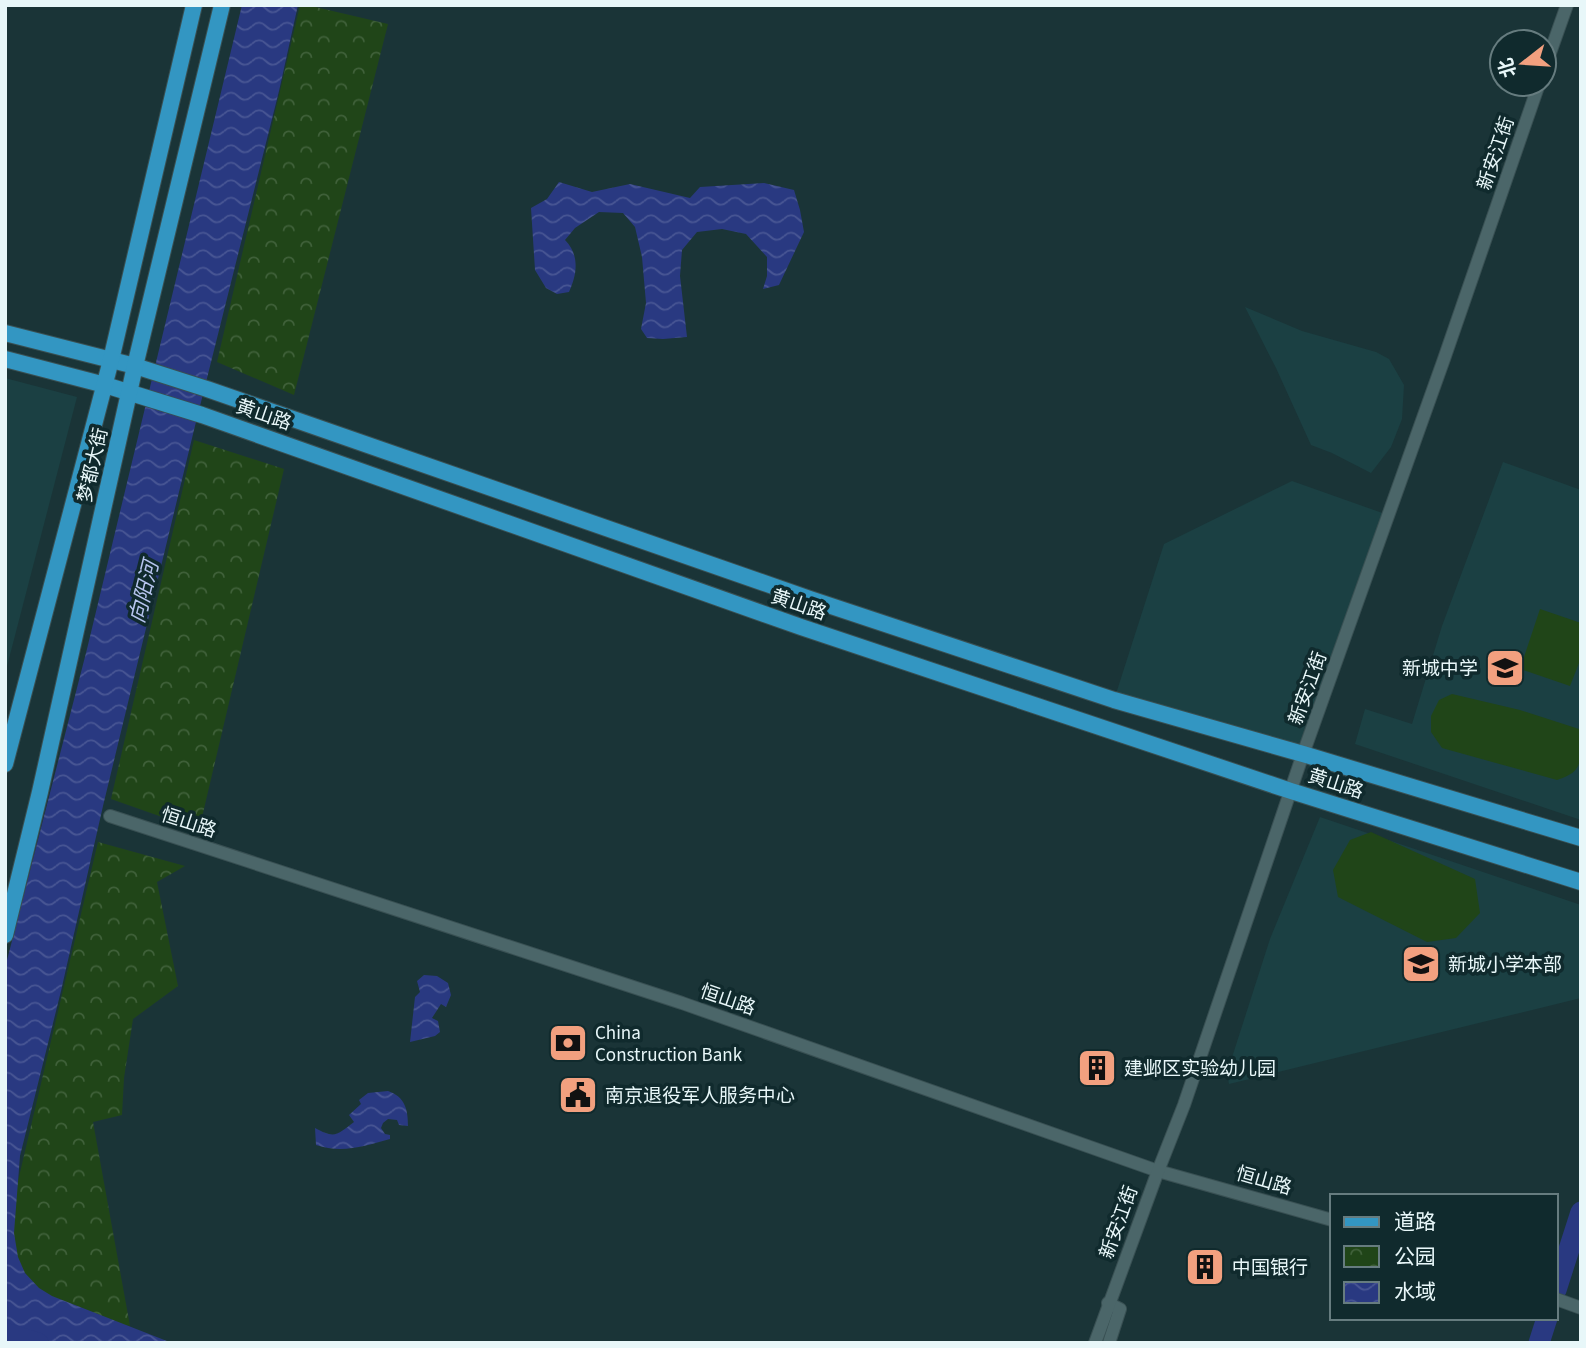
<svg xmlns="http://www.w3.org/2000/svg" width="1586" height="1348" viewBox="0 0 1586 1348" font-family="'Source Sans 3','Noto Sans SC',sans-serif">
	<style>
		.built { fill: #1b4043 }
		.park { fill: url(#park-crowns) }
		.pitch { fill: #204518 }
		.water { fill: url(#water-waves) }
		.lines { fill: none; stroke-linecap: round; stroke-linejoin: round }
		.river { stroke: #293981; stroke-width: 21 }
		.minor-casing { stroke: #395053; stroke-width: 14 }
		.major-casing { stroke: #395053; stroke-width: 18 }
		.minor { stroke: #4b6669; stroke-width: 12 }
		.major { stroke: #3396c2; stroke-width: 16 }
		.labels { text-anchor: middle; stroke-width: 7; stroke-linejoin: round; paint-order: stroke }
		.street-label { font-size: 19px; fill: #e8f7f9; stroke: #102a2d }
		.poi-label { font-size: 19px; fill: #e8f7f9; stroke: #102a2d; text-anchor: start }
		.water-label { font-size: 21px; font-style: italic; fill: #b7c5ef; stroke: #102a2d }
	</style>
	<defs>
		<pattern id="park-crowns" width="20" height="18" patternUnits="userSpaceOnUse" patternTransform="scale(1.75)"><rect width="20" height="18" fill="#204518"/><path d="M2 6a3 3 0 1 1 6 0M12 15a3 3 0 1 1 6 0" fill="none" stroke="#40613a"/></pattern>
		<pattern id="water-waves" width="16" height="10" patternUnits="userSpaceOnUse" patternTransform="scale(1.75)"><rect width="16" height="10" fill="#293981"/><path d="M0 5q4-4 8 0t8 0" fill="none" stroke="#485694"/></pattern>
	</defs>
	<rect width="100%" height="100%" fill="#1a3437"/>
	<!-- built -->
	<g class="built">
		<path d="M1245,307L1302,331L1376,352L1389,359L1404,385L1402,419L1391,447L1371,473L1332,453L1311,445L1276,368Z"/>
		<path d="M5,378L77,397L5,674Z"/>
		<path d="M1503,462L1581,490V820L1355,744L1365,709L1412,724L1442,626Z"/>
		<path d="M1292,481L1388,515L1303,754L1114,700L1164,544Z"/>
		<path d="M1320,817L1581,905V998L1229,1084L1227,1073L1270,939Z"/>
	</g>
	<!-- park -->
	<g class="park">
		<path d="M300,5H307L388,24L294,395L217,362Z"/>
		<path d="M194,440L284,469L199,830L111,799Z"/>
		<path d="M98,842L185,866L157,882L178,986L133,1019L124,1078L122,1115L93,1122L130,1326L16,1304L5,1236Z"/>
	</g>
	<!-- pitch -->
	<g class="pitch">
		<path d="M1540,609L1581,623V658L1570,686L1520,669Z"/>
		<path d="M1452,694L1520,710L1579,729C1581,735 1581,740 1581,746C1581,768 1577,773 1557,780L1442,748L1431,732V716L1439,700Z"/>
		<path d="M1371,832L1475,879L1480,913L1456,938L1427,942L1338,897L1333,870L1350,840Z"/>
	</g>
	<!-- water -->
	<g class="water">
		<path d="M242,5H298L279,91L194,430L103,806L61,991L20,1156L14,1233L18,1257L25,1273L39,1288L52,1296L172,1343H60L28,1337L5,1343V968L87,649Z"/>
		<path d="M559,182L592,192L630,184L690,198L700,187L764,183L794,190L800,210L804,232L779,285L763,289L767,276V257L746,234L722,229L697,232L682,250L680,276L687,337L663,339L647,338L641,329L646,303L642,257L635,227L623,213L599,212L575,228L565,240C580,255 577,275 569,292L557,294L546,288L535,270L531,208L547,199Z"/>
		<path d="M424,975L437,976L448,983L451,995L446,1007L441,1004L432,1018L438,1021L440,1032L435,1036L410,1042L415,997L420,992L417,981Z"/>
		<path d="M388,1091C405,1097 408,1109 408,1126L399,1125L397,1120L388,1119L383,1123L381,1128L385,1134L390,1135V1139C365,1146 342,1154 316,1145L315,1128C335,1139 337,1135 354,1122L349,1115L361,1104L359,1100L368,1093Z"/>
	</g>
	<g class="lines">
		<!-- river -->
		<g class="river">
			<path d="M1556,1290L1581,1212"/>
			<path d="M5,1333L38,1343"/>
			<path d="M1539,1343L1547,1318"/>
		</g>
		<!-- minor casing -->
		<g class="minor-casing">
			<g id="minor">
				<path d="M1544,70L1567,5"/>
				<path d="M110,816L682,1003L1158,1171L1332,1220"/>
				<path d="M1556,1299L1581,1308"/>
				<path d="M1108,1303L1120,1309L1109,1343"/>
				<path d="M1095,1343L1158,1171L1184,1105L1303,754L1444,359L1539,84"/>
			</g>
		</g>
		<!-- major casing -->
		<g class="major-casing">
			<g id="major">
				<path d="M5,333L135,366L207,389L810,599L1114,700L1303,754L1581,838"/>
				<path d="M5,359L105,385L202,415L801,627L1291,791L1581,882"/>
				<path d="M5,764L111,360L194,5"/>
				<path d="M5,935L40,792L135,366L222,5"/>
			</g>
		</g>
		<!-- minor -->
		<use href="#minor" class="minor"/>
		<!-- major -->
		<use href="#major" class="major"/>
	</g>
	<!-- icons -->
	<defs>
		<g id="school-square" transform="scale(2.0125)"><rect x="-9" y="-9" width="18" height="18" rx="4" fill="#f2a07f" stroke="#102a2d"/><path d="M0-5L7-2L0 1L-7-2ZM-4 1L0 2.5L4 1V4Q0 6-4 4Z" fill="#111"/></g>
		<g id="bank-square" transform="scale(2.0125)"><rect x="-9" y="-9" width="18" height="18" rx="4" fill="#f2a07f" stroke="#102a2d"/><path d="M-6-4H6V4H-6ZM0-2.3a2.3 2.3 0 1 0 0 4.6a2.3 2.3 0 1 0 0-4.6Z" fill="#111"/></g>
		<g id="building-square" transform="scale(2.0125)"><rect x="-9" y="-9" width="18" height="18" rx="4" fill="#f2a07f" stroke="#102a2d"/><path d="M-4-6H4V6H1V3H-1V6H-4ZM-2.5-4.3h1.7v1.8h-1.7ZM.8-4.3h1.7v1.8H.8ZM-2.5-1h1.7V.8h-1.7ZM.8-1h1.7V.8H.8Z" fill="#111"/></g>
		<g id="civic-square" transform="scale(2.0125)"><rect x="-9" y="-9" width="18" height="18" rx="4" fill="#f2a07f" stroke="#102a2d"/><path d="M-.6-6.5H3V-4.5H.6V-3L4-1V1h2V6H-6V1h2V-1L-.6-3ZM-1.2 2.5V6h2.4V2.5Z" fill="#111"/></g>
	</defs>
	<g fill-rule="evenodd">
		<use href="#school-square" x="1505" y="668"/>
		<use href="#school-square" x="1421" y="964"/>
		<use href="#bank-square" x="568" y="1043"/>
		<use href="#building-square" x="1097" y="1068"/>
		<use href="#civic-square" x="578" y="1095"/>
		<use href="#building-square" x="1205" y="1267"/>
	</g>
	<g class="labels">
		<!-- street labels -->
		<g class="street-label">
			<text transform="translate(1495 153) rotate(-71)" y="7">新安江街</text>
			<text transform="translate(264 414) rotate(19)" y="7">黄山路</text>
			<text transform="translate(92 465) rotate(-77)" y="7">梦都大街</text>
			<text transform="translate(799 604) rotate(19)" y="7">黄山路</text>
			<text transform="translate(1307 688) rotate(-70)" y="7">新安江街</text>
			<text transform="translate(1336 783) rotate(18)" y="7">黄山路</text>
			<text transform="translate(189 822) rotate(18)" y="7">恒山路</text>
			<text transform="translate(728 999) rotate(19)" y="7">恒山路</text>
			<text transform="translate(1264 1180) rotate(16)" y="7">恒山路</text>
			<text transform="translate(1118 1222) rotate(-70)" y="7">新安江街</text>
		</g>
		<!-- poi labels -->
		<g class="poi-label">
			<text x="1478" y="675" text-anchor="end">新城中学</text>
			<text x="1448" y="971">新城小学本部</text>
			<text x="595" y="1039">China<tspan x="595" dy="22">Construction Bank</tspan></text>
			<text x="1124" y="1075">建邺区实验幼儿园</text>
			<text x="605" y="1102">南京退役军人服务中心</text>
			<text x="1232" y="1274">中国银行</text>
		</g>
		<!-- water labels -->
		<g class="water-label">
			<text transform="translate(144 592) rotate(-76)" y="7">向阳河</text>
		</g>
	</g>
	<!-- border -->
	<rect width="1586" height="1348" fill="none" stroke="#e8f7f9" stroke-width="14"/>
	<!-- legend -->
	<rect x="1330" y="1194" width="228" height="126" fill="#102a2d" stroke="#667c7f" stroke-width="2"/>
	<rect x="1344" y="1217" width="35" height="10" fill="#3396c2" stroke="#667c7f" stroke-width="2"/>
	<text x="1394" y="1229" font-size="21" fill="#e8f7f9">道路</text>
	<rect x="1344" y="1246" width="35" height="21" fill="url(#park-crowns)" stroke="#667c7f" stroke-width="2"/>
	<text x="1394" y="1264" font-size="21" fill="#e8f7f9">公园</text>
	<rect x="1344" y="1282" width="35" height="21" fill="url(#water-waves)" stroke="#667c7f" stroke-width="2"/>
	<text x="1394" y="1299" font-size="21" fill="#e8f7f9">水域</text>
	<!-- north arrow -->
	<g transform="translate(1523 63) rotate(253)"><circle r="33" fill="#102a2d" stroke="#667c7f" stroke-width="2"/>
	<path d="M0-5L12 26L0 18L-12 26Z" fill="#f2a07f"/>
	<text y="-10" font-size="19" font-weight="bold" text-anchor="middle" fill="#e8f7f9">北</text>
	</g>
</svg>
